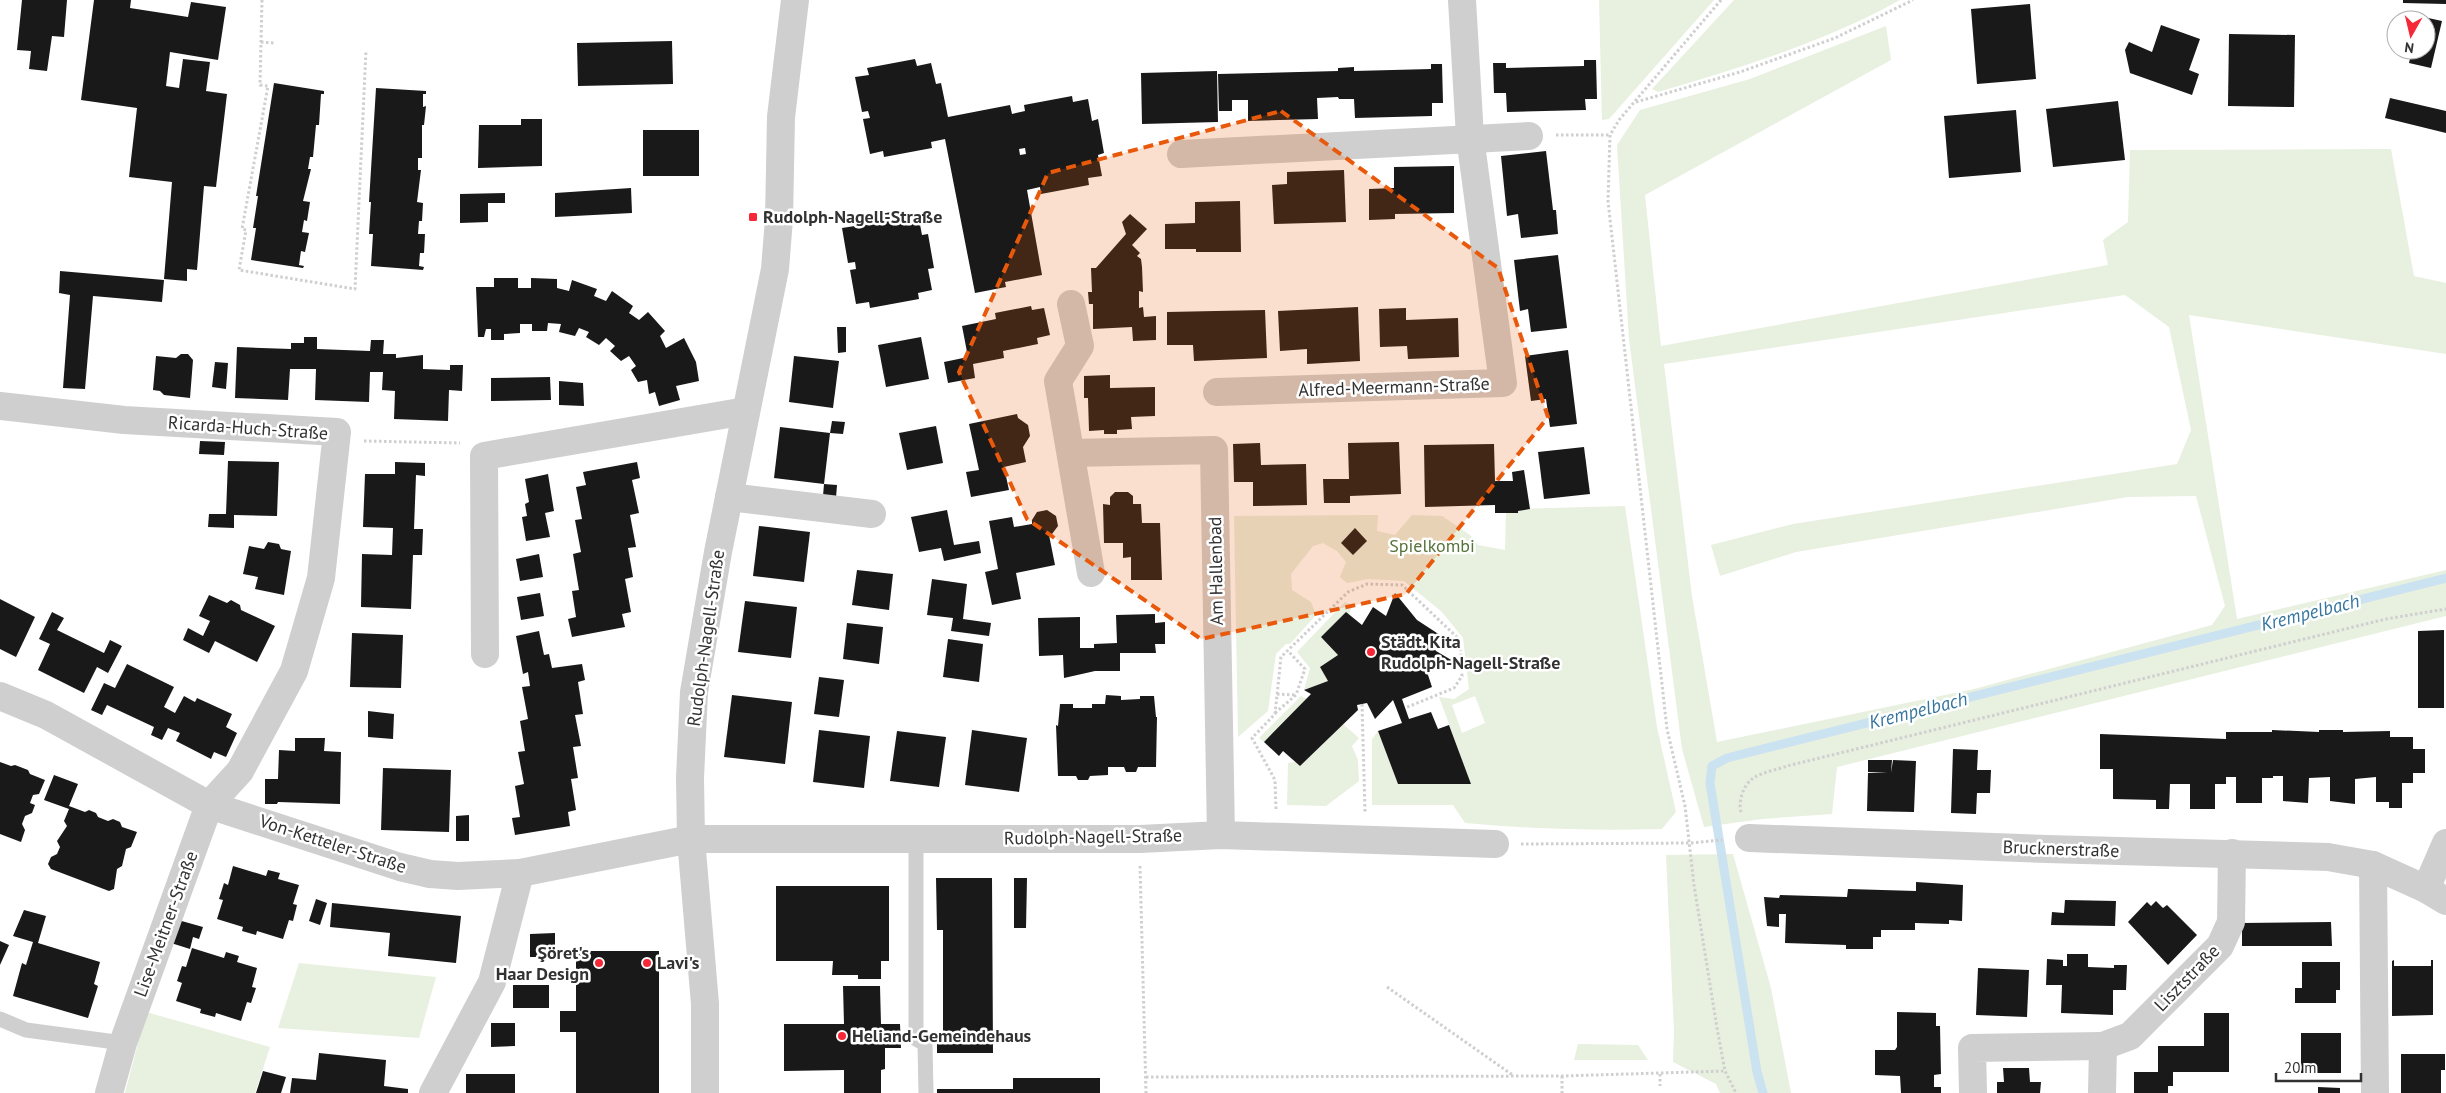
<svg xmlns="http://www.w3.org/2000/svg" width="2446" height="1093" viewBox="0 0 2446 1093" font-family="'PT Sans',sans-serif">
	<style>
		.green { fill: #e8f0e0; fill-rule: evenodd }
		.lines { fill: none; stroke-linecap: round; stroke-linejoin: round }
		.stream { stroke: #cbe2f0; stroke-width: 9 }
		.building { fill: #191919; fill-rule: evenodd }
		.path { stroke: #cfcfcf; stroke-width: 3; stroke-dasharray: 2.5 2.5; stroke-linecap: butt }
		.lane { stroke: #cfcfcf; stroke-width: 15 }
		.street { stroke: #cfcfcf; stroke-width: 28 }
		.marked { fill: #e8590c; fill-opacity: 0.2; stroke: #e8590c; stroke-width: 4; stroke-dasharray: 10 6; stroke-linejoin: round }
		.poi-dot { fill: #f62736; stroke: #fff; stroke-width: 2 }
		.labels { text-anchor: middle; stroke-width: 5; stroke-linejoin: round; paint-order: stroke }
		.poi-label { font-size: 18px; font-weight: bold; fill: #323232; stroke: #fff; text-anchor: start }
		.street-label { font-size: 18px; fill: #323232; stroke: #fff }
		.park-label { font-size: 18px; fill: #55733a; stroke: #fff }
		.water-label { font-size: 19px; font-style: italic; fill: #36769e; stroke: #fff }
	</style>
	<rect width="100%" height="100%" fill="#fff"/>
	<!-- green -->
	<g class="green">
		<path d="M1599,0H1714L1609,119L1602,120Z"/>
		<path d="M1734,0H1900C1824,42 1741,68 1658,92L1652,89Z"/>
		<path d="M1886,26L1891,60L1645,195L1661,346L2108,265L2103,240L2128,222L2130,150L2391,149L2414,276L2446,283V354L2189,315L2237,619L2446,570V616L1837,767L1832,814L1762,819L1704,827L1682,749L1629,339L1617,145L1640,110L1750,79ZM2125,295L2169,327L2191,430L2177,464L1793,524L1711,545L1720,576L1796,552L2128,497L2196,496L2225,606L2212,625L1974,689L1717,742L1692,596L1664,364Z"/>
		<path d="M1625,506L1657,727L1676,812L1662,829C1596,831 1531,829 1465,823L1453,805H1372V739L1378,731L1398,784H1471L1439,697L1454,699L1469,689L1463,638L1442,612L1404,581L1368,579L1347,583L1340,577L1346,562L1337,551L1323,543L1313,546L1291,574L1292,590L1311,602L1316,615L1290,644H1286L1276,654L1268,711L1238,737L1234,516L1378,515L1377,531L1395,535L1412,515L1442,516L1470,535L1478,545L1505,550L1506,512L1516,509ZM1475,696L1485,723L1462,733L1452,705Z"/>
		<path d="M1345,602L1352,605L1349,615L1345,613L1321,637L1338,655L1320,667L1328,681L1304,690L1310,668L1297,652Z"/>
		<path d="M1301,696L1307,699L1264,742L1259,738Z"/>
		<path d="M1343,724L1359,738L1352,746L1358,760L1359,781L1326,806L1287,805L1288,763L1295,762L1300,766Z"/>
		<path d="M1733,854L1771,988L1791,1093H1720L1716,1084L1673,1062L1674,1031L1666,855Z"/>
		<path d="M299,963L436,977L419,1038L278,1028Z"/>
		<path d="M146,1012L270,1047L255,1093H125Z"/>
		<path d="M1578,1044L1638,1045L1648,1060H1574Z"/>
	</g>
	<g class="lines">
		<!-- stream -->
		<path class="stream" d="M1763,1093L1757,1072L1710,783L1712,766L1727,758L2446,578"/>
	</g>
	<!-- building -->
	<g class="building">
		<path d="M22,0H67L64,37L52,36L47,71L29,69L31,51L17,50Z"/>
		<path d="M94,0H131L130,8L188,17L191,2L226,7L218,60L170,52L166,86L179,88L183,59L210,62L206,91L227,94L216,187L204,186L197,270L187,269V281L164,279L172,182L129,177L137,108L81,100Z"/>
		<path d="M2403,0H2446V4L2403,3Z"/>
		<path d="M2030,4L2036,79L1977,84L1971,9Z"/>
		<path d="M2419,16L2442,21L2431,68L2409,63L2412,50H2426V20H2418Z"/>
		<path d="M2161,25L2200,39L2189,70L2199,74L2192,95L2130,73L2125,50L2129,42L2152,52Z"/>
		<path d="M2229,34L2295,35L2294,107L2228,106Z"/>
		<path d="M672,41L673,84L578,86L577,43Z"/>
		<path d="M915,59L917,66L931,63L936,84L941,83L948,117L1010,105L1012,114L1025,111L1024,105L1072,96L1073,102L1088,99L1092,121L1098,119L1104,153L1098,155L1102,176L1088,178L1089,185L1041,194L1040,187L1027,190L1042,275L1005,282L1006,287L975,293L945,139L931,142L932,148L884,157L883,151L870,154L863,119L870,118L868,111L862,112L855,77L869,75L867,68ZM1025,148L1026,154L1020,155L1019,149Z"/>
		<path d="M1584,60H1596L1597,99H1585L1586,110L1507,112L1506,93H1494L1493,63H1506V68L1584,66Z"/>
		<path d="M1431,64H1442L1443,103H1432V116L1355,118L1354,99H1339L1338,97L1317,98L1318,119L1248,121V100H1232V111H1219L1218,74L1338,71V68L1354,67V71L1431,69Z"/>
		<path d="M1217,71L1218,122L1142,124L1141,73Z"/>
		<path d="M274,83L324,91V94H321L319,125H316L313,157H310L308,169H311L303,201L310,202L307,221L304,220L302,232L309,233L305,252L301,251L299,265L304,266L303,268L251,260L256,228H253L258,196H256Z"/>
		<path d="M376,88L426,91V94H423V107L426,106L424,125H422V158H418V170H421L417,202L423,203L422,221H419L418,234H425L424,253H420L419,266L424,267L423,270L371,266L373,234H369L371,202H369Z"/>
		<path d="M2390,98L2446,111V133L2385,118Z"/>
		<path d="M2118,101L2125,160L2053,167L2046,109Z"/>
		<path d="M2016,110L2021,172L1949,178L1944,116Z"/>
		<path d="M521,119H542V166L478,168L479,125H521Z"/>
		<rect x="643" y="130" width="56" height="46"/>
		<path d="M1546,151L1553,210H1556L1558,234L1521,238L1518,214L1507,216L1501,156Z"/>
		<path d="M1454,166V213L1395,214V219L1369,220V189L1394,188V167Z"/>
		<path d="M1344,170L1346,222L1274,224L1272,185L1287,184V172Z"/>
		<path d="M631,188L632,213L555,217V193Z"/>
		<path d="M505,193V203H488V222L460,223V194Z"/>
		<path d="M1240,201L1241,252H1196V249H1165V224L1195,223V202Z"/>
		<path d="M902,210L903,217L918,214L922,235L928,234L934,268L928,269L932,290L918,293L919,299L870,308L869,302L856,304L850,270L856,269L855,262L848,263L842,228L855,226L854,219Z"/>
		<path d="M1130,214L1147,229L1132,245L1140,253L1137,256L1141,259L1142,267L1143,292L1139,291V308L1143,307L1144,317L1156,316V340L1133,341L1132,327L1093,329V304H1089L1088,292H1092L1091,268H1096L1126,234L1122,222Z"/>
		<path d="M1558,255L1567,328L1531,332L1528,309L1520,311L1514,260Z"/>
		<path d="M60,271L164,280L162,302L93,296L85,389L63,388L70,295L59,293Z"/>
		<path d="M494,278H518V288H531V278L557,279V288L569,291L572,280L597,289L594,296L606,301L612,291L633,306L629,313L639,320L648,312L665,331L660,336L666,348L684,338L696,362L699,381L676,386L680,400L659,406L655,392L649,394L647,380L638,382L631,370L636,366L629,356L621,361L610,351L615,346L606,338L599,345L586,337L589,332L579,328L575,336L559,332L561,324L548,323L547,331H532V324H520V333L504,334V340H491V329H486L484,337H478L476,287H494Z"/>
		<path d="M1031,306L1032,310L1044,308L1050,335L1037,338L1038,344L1003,351L1004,358L973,364L975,378L948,383L944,362L968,357L962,326L996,319L995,313Z"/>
		<path d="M1358,307L1360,361L1307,364V349L1280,351L1278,311Z"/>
		<path d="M1406,308V320L1458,318L1459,357L1408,359L1407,346L1380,347L1379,309Z"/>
		<path d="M1265,310L1267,358L1194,361L1193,345H1167V312Z"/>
		<path d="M837,327H846V352L838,353Z"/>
		<path d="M304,337H317V349L370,351L371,340H384L383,354H396V358L423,355V369L450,370V365H463L462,391L449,390L448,421L394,419L395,391L382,390L383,372H370L369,402L315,400L316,369H290L288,400L235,398L237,347L291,349V343H304Z"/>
		<path d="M921,337L929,379L886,387L878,345Z"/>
		<path d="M1568,350L1577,424L1550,427L1546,399L1531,401L1525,356Z"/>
		<path d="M181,354H188L193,360L190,398L164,395L160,391L153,390L156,356L176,358Z"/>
		<path d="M794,356L839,361L833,408L789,402Z"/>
		<path d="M215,362L228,363L226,389L212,387Z"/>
		<path d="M1110,375V388L1155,387V416L1131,417L1132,429L1117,430V434H1104V430L1089,431L1088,398H1084V376Z"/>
		<path d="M550,377L551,400L491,401V378Z"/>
		<path d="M559,381L583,383L584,406L559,405Z"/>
		<path d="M1017,414L1018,418L1028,425L1030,436L1023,447L1026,462L1004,467L1009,490L971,497L966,472L979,470L969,424Z"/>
		<path d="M832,421L845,422L843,434L830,433L824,484L774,478L780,427L830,433Z"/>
		<path d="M936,426L943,463L907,470L899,433Z"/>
		<path d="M200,441L225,442L224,455L199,454Z"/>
		<path d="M1399,442L1401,494L1350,496V503H1324L1323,479H1349L1348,443Z"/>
		<path d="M1260,443L1261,465L1306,464L1307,505L1253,506V482H1234L1233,444Z"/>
		<path d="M1494,444L1495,481H1513L1512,472L1524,470L1530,509L1518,511V513H1495V505L1425,507L1424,445Z"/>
		<path d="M1584,447L1590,494L1544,499L1538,452Z"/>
		<path d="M228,461L279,462L277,516L234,515V528L208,527L209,514H226Z"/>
		<path d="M395,462L425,463V476L416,475L414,529H423L422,555H413L411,609L361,607L362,554L392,555L393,528L363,527L365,474H395Z"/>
		<path d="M637,462L640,478L632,480L639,513L630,515L636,547L628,548L633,577L625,579L631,612L622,614L625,627L572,637L568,619L576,617L572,591L579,590L573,554L581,552L575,520L582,519L576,487L586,485L583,472Z"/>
		<path d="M548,474L554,511L545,513L550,537L526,541L522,517L527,516L525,504L529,502L525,479Z"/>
		<path d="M824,484L837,485L836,498L823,496Z"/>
		<path d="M1115,492H1128L1133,496V504H1141L1142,523H1160L1162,580H1131V557L1123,558V543H1104L1103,504L1110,505V497Z"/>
		<path d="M947,510L954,545L979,541L981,553L944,561L941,548L919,552L911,517Z"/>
		<path d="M1047,510L1056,516L1058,526L1052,534L1049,535L1055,565L1016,573L1021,599L992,605L985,572L998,569L989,521L1012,517L1014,527L1032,524V520L1037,512Z"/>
		<path d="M759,526L810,532L804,582L753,576Z"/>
		<path d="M1355,528L1367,541L1353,555L1341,543Z"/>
		<path d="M268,542L279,544L281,549L291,551L284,595L255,589L258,577L243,574L249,546L264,549Z"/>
		<path d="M539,554L543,577L520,581L516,559Z"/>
		<path d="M857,570L893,574L889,610L852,605Z"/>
		<path d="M932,579L967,584L963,619L991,623L989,636L951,631L953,618L927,615Z"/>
		<path d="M540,593L544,616L521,620L517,597Z"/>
		<path d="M1395,593L1417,620L1440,635L1429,641L1436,651L1453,661L1427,672L1432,687L1402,699L1409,719L1431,712L1438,729L1449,725L1471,784H1398L1378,731L1402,723L1393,700L1375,719L1367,703L1357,705L1358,710L1300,766L1283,751L1279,756L1264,742L1311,694L1304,690L1328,681L1320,667L1338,655L1321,637L1346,612L1362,625L1373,607L1386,616Z"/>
		<path d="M209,595L227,603L231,600L240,605L241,610L275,626L257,662L215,641L209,653L183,640L188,628L203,636L210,621L199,616Z"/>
		<path d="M0,599L35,617L16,657L0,649Z"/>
		<path d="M745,601L797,607L791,658L738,652Z"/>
		<path d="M52,612L64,618L57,630L104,653L110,640L122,646L108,673L97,667L84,693L38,670L50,644L39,639Z"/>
		<path d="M1155,614V623L1165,622V644H1155L1156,653H1120V671H1095L1064,678L1063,655L1039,656L1038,618L1080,617V648H1094V644L1117,643L1116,615Z"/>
		<path d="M847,623L883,627L879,664L843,659Z"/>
		<path d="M2444,630V708H2418V631Z"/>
		<path d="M539,631L544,655L549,654L552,668L582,664L585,680L578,682L583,714L575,715L581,746L573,747L578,778L571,779L576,810L568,812L570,826L515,835L512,818L520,817L515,786L524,784L518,752L525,751L520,721L528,719L522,687L530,686L528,672L523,674L516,636Z"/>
		<path d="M352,633L403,635L401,688L350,687Z"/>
		<path d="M948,639L983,644L979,682L943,677Z"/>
		<path d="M127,664L174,687L164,707L175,713L184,696L195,702L197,698L232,714L226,727L237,733L226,757L214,752L211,759L176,741L180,733L168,728L162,740L151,735L154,727L107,705L102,715L91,710L104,683L115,688Z"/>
		<path d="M819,677L844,680L839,717L814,714Z"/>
		<path d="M732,695L792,702L785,764L724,757Z"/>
		<path d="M1106,695L1121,696V700L1140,699V696H1154L1156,717H1157L1156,767H1138L1136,772H1126L1124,767H1108V775L1090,776L1088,780H1078L1076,776H1058L1056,725L1058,726L1060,704H1073V708H1092V704H1105Z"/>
		<path d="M368,711L394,714L393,739L368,737Z"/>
		<path d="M819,730L870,736L864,788L813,782Z"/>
		<path d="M972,730L1027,738L1019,792L965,785Z"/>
		<path d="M2272,730L2319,732V730H2343V732L2390,731V737H2413V749H2425V773H2413V783H2402V808H2389V802H2376V777L2355,779V804L2330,801V777L2309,778L2308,803L2283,801V776H2273V778H2262V803H2236V777H2226V784H2215V809H2190V784H2170L2169,809H2156V800L2113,799V769H2100V734L2226,739V732H2272Z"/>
		<path d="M897,731L946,737L939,787L890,781Z"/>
		<path d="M295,738H325L324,751L341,752L340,804L278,802L277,804H265V779H278L279,750L295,751Z"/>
		<path d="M1953,749L1978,750L1977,770H1991L1990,793H1977L1976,814L1951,813Z"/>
		<path d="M1868,760H1892L1891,773L1893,760L1916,761L1914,812L1867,811L1868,773H1888L1868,772Z"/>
		<path d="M0,762L11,766L15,765L28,770L30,774L45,780L39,794L33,795L30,803L35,805L32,813L25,816L22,824L25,830L21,842L0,834Z"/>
		<path d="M383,768L451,770L449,832L381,830Z"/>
		<path d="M54,775L78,784L69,806L85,812L89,810L96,813L98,817L108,821L113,819L120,822L122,827L137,832L131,847L126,849L122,866L117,869L114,889L109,891L51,869L48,864L51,857L57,854L60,847L57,841L67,826L64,821L69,809L44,800Z"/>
		<path d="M469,815V841H456V816Z"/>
		<path d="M233,866L266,876L268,870L280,873L278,879L299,885L293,904L297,905L293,921L289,920L283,939L257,931L256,935L242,931L243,927L217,919L223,900L219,899L224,883L228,885Z"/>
		<path d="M936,878H992L993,1053H937V1031H943V930H937Z"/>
		<path d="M1014,878H1027L1026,928H1014Z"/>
		<path d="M1916,882L1963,885L1962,921L1949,920V924L1915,923V930H1881V937H1873V949H1846V945L1785,943L1786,914H1779V927L1767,926L1764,897L1779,898L1780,895L1847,897L1848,889L1916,891Z"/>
		<path d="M776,886H889V961H881V979H858V975H832L833,961H776Z"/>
		<path d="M316,899L327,903L320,925L309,921Z"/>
		<path d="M2065,900L2116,901L2115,926L2051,925L2052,912L2064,913Z"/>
		<path d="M2156,901L2163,908L2167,905L2197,935L2168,965L2128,922L2147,902L2151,906Z"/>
		<path d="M332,903L461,916L456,963L388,956L390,933L330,927Z"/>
		<path d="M24,910L46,916L38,943L100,962L94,984L98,986L88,1018L13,996L22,963L26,965L33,942L13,936Z"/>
		<path d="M178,920L203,927L199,939L193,937L190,949L171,943Z"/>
		<path d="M2331,922L2332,946H2242V923Z"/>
		<path d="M555,933V957H530V934Z"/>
		<path d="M0,941L9,945L0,965Z"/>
		<path d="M192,948L224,958L226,952L239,956L237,962L257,968L252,987L256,988L251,1003L247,1002L241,1021L216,1013L215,1017L200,1013L201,1009L176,1001L182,983L177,981L182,966L186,967Z"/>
		<path d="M576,951H659V1093H576V1032H560V1011H576Z"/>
		<path d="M2067,954H2088V967L2114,968V965H2127L2126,990H2113V1015L2061,1013L2062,985H2046L2047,959L2063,960V966H2067Z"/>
		<path d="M2394,960V966H2431V960H2433V1015L2392,1016V961Z"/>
		<path d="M2302,962H2340V990H2336V1003H2295V988H2302Z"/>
		<path d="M1978,968L2029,970L2027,1017L1976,1015Z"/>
		<rect x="513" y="985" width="36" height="23"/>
		<path d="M843,986H880L881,1024H900L901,1048H885V1069L881,1070V1093H844V1070L784,1071V1024H844Z"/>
		<path d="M1897,1012L1936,1013V1026H1940L1941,1074L1934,1075V1087H1941V1093H1901L1900,1076L1875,1075V1050H1895L1897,1047Z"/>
		<path d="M2204,1013H2229V1072H2173V1086H2168V1093H2134V1072H2158V1046H2204Z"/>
		<path d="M491,1023H515V1046L491,1047Z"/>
		<rect x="2301" y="1033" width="40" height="40"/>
		<path d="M319,1053L386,1060L384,1086L408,1089V1093H290L292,1078L316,1080Z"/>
		<path d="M2401,1054H2445V1070H2441V1093H2401Z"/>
		<path d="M2003,1068H2029L2030,1082H2041L2040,1093H1997V1082H2004Z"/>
		<path d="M263,1071L286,1077L281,1093H256Z"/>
		<rect x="466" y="1074" width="49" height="19"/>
		<path d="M1013,1078H1100V1093H937V1089H1013Z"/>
		<path d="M2318,1087L2340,1088V1093H2318Z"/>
	</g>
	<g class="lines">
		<!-- path -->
		<g class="path">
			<path d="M262,0L260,85L268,86L242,229L246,230L239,270L355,289L366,50"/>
			<path d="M1721,0L1619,120L1610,135L1608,201L1667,729L1685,806L1694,885L1717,1028L1725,1071L1736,1093"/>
			<path d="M261,42L274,43"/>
			<path d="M1636,102L1740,72L1835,38L1913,0"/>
			<path d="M1556,135H1610"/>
			<path d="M364,441L460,443"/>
			<path d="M1277,694L1295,695"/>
			<path d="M1362,704L1365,812"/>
			<path d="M1275,713L1296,695L1305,669L1288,651"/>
			<path d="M1276,809L1275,780L1252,738L1275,714L1281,657L1348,592L1367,584L1402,585L1460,640L1462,676L1454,688L1405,708"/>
			<path d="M1741,812C1738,802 1743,786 1752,779C1761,772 1777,770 1787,766L2386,619L2446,609"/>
			<path d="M1521,844L1691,843L1722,840"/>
			<path d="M1140,866L1146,1093"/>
			<path d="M1387,987L1514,1076"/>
			<path d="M1660,1074V1086"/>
			<path d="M1562,1076V1093"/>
			<path d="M1146,1077L1562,1076L1725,1071"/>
		</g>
		<!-- lane -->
		<g class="lane">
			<path d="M916,839V1039L925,1044L926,1093"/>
			<path d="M0,1019L26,1030L123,1043"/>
		</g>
		<!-- street -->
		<g class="street">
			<path d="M1181,154L1529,136"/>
			<path d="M1071,304L1080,346L1058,381L1091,573"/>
			<path d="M1217,392L1503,383L1470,137L1462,0"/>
			<path d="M0,406L124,420L337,432L321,578L294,671L240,771L209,805L123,1043L109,1093"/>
			<path d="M1071,453L1214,450L1221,835"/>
			<path d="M729,497L872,514"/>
			<path d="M485,654L484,456L746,411"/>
			<path d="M0,696L46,715L209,805L400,867L430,874L458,876L520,873L691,839H1140L1221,835L1495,844"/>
			<path d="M1749,838L2047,849L2328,857L2373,865L2426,889L2446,901"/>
			<path d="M2373,865L2375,1093"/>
			<path d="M2426,889L2446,843"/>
			<path d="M433,1093L492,982L520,873"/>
			<path d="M705,1093V1004L691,839L690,778L694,692L718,552L775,269L779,219L781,117L795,0"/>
			<path d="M1973,1093L1972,1048L2103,1046"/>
			<path d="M2102,1093L2103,1046L2130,1036L2220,946L2231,922L2232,853"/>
		</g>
	</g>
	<!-- marked area -->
	<path class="marked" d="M1281,111L1498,268L1548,417L1406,594L1201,639L1027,519L959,372L1048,173Z"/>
	<!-- markers -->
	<g class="poi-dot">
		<rect x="748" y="212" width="10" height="10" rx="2.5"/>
		<circle cx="1371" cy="652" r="5"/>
		<circle cx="599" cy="963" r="5"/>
		<circle cx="647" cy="963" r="5"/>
		<circle cx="842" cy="1036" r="5"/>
	</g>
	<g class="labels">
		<!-- poi labels -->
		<g class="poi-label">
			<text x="763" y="223">Rudolph-Nagell-Straße</text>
			<text x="1381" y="648">Städt. Kita<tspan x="1381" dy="21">Rudolph-Nagell-Straße</tspan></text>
			<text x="589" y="959" text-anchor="end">Şöret's<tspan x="589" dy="21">Haar Design</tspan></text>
			<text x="657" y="969">Lavi's</text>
			<text x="852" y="1042">Heliand-Gemeindehaus</text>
		</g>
		<!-- street labels -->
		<g class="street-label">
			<text transform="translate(1394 387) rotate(-2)" y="6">Alfred-Meermann-Straße</text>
			<text transform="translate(248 428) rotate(4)" y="6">Ricarda-Huch-Straße</text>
			<text transform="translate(1216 571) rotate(-91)" y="6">Am Hallenbad</text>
			<text transform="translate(706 638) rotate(-82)" y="6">Rudolph-Nagell-Straße</text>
			<text transform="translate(1093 837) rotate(-1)" y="6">Rudolph-Nagell-Straße</text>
			<text transform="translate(333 844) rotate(18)" y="6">Von-Ketteler-Straße</text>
			<text transform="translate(2061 849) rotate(2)" y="6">Brucknerstraße</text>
			<text transform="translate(166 924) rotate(-70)" y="6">Lise-Meitner-Straße</text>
			<text transform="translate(2187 978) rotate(-46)" y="6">Lisztstraße</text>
		</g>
		<!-- park labels -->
		<g class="park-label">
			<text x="1432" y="552">Spielkombi</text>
		</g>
		<!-- water labels -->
		<g class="water-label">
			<text transform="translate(2310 612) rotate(-14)" y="7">Krempelbach</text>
			<text transform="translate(1918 710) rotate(-14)" y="7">Krempelbach</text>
		</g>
	</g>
	<!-- north arrow -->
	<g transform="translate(2411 35) rotate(188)"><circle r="24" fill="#ffffff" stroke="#adadad"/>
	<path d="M0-4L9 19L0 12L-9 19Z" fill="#f62736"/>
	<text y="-8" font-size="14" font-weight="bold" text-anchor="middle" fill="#323232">N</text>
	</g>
	<!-- scale -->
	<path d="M2276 1073v8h85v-8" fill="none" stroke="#323232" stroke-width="2.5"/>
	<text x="2284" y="1073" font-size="15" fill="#323232" stroke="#ffffff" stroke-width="4" paint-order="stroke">20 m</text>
</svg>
